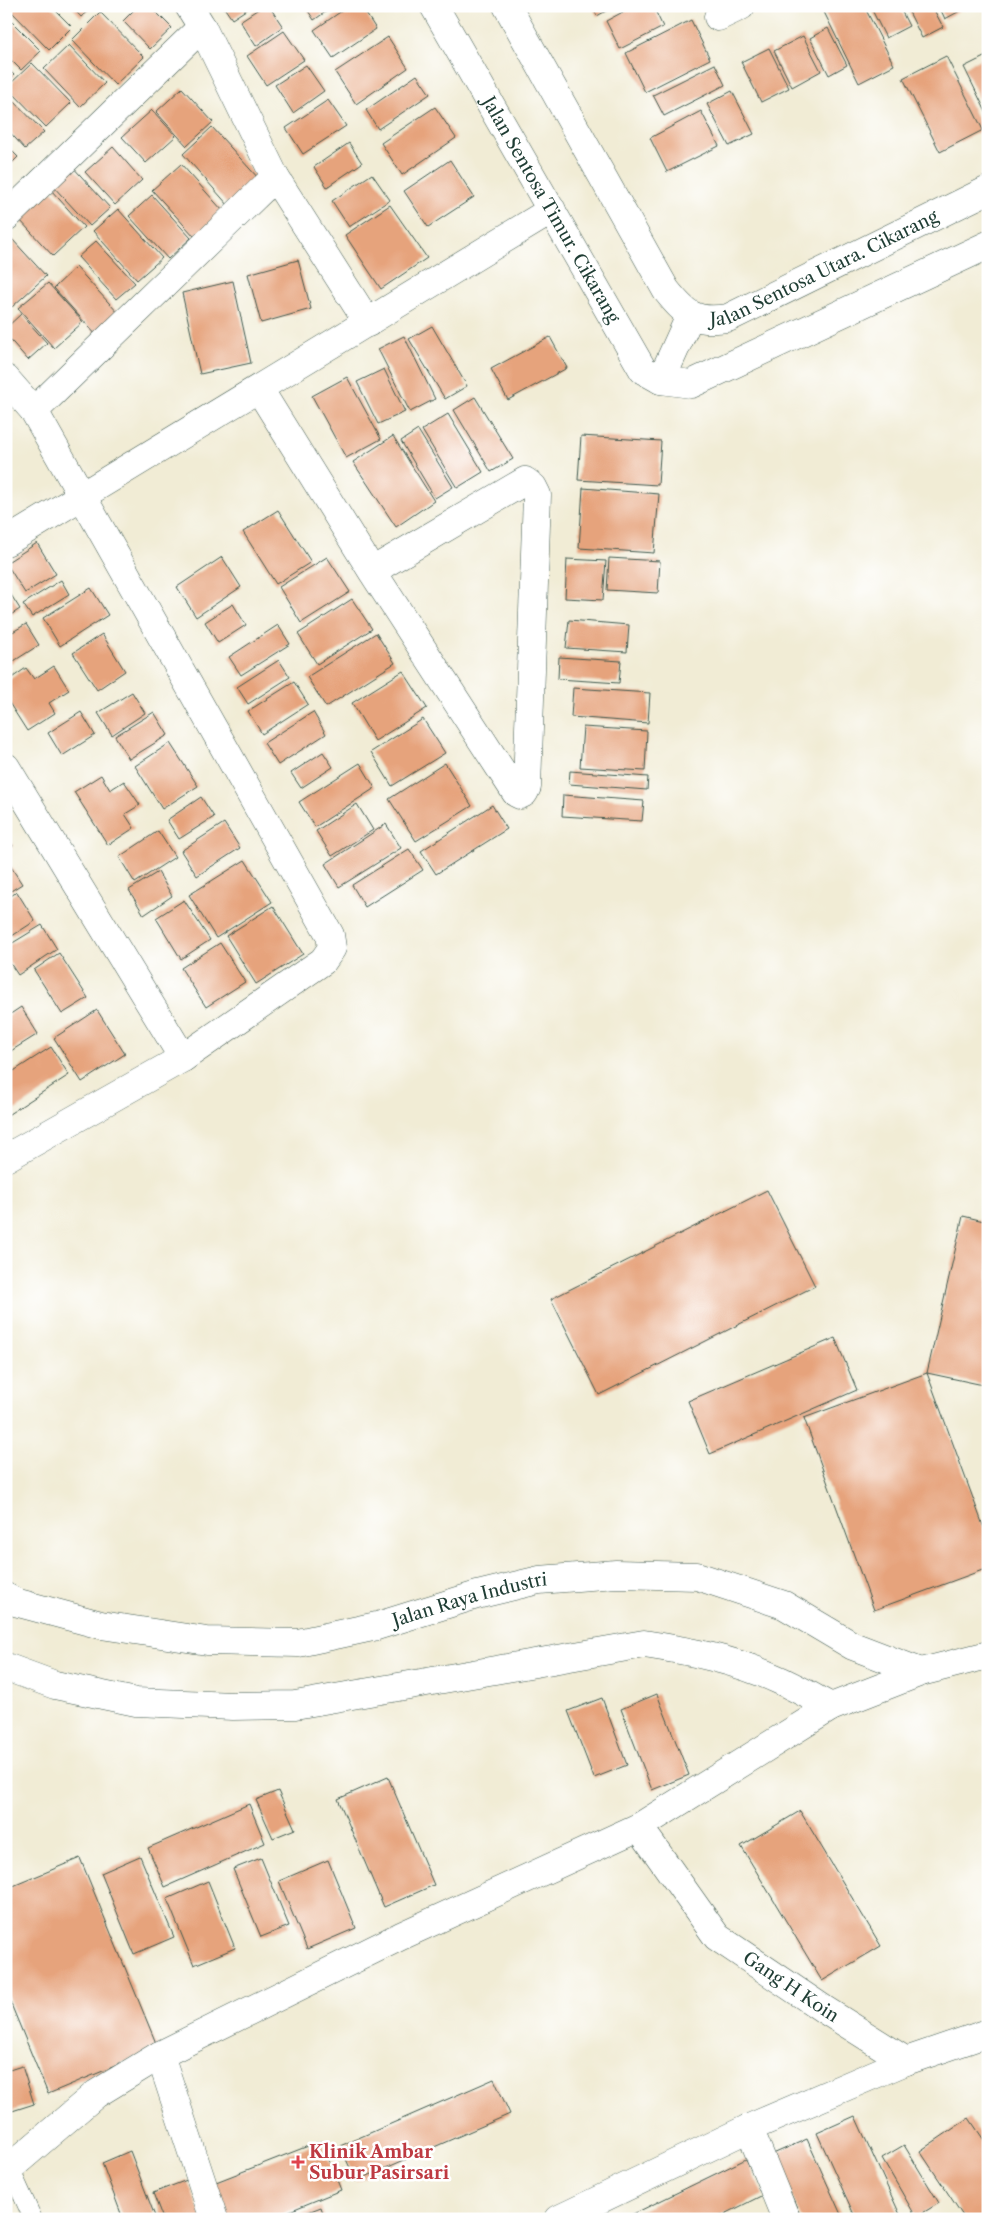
<svg xmlns="http://www.w3.org/2000/svg" width="994" height="2225" viewBox="0 0 994 2225" font-family="'Libre Caslon Text',serif">
	<style>
		.building { fill: #e6a37b }
		.lines { fill: none; stroke-linecap: round; stroke-linejoin: round }
		.lane-casing { stroke: #3e574c; stroke-width: 19 }
		.street-casing { stroke: #3e574c; stroke-width: 29 }
		.lane { stroke: #fff; stroke-width: 18 }
		.street { stroke: #fff; stroke-width: 28 }
		.health-dot { fill: #e0444e; stroke: #fff; stroke-width: 2 }
		.labels { text-anchor: middle; stroke-width: 5; stroke-linejoin: round; paint-order: stroke }
		.street-label { font-size: 18px; fill: #1f3d34; stroke: #fff }
		.health-label { font-size: 18px; font-weight: bold; fill: #be3a42; stroke: #fff; text-anchor: start }
	</style>
	<rect width="100%" height="100%" fill="#fff"/>
	<filter id="ink" filterUnits="userSpaceOnUse"><feTurbulence type="fractalNoise" baseFrequency=".02" numOctaves="2"/><feDisplacementMap in="SourceGraphic" scale="10" xChannelSelector="R" yChannelSelector="G"/><feConvolveMatrix kernelMatrix="1 2 1 2 8 2 1 2 1" color-interpolation-filters="sRGB"/></filter>
	<filter id="wash" filterUnits="userSpaceOnUse"><feTurbulence type="fractalNoise" baseFrequency=".0096" numOctaves="4" result="noise"/><feDisplacementMap in="SourceGraphic" scale="20" xChannelSelector="R" yChannelSelector="G"/><feGaussianBlur stdDeviation="1.12" result="paint"/><feColorMatrix in="noise" values="0 0 0 0 0 0 0 0 0 0 0 0 0 0 0 0 0 1.4 0 .05"/><feComposite in="paint" operator="in"/></filter>
	<g filter="url(#wash)">
		<rect width="100%" height="100%" fill="#f1ecd5"/>
		<g id="blocks">
			<!-- building -->
			<g class="building">
				<path d="M12,6H51L72,27L49,50L9,9Z"/>
				<path d="M71,6H93L81,17Z"/>
				<path d="M138,6H150L172,28L150,49L123,21Z"/>
				<path d="M223,6H252L232,19Z"/>
				<path d="M263,6H269L283,27L256,46L240,21Z"/>
				<path d="M305,6H334L314,20Z"/>
				<path d="M349,6H361L376,29L333,58L314,30Z"/>
				<path d="M592,6H615L597,16Z"/>
				<path d="M634,6H653L663,27L620,49L606,21Z"/>
				<path d="M835,6H864L894,65L859,83L824,12Z"/>
				<path d="M870,6H899L909,26L886,38Z"/>
				<path d="M906,6H932L943,27L922,38Z"/>
				<path d="M939,6H969L945,19Z"/>
				<path d="M100,12L144,57L115,85L72,40Z"/>
				<path d="M691,20L710,59L645,92L626,53Z"/>
				<path d="M12,22L41,51L21,70L6,55V28Z"/>
				<path d="M828,28L847,65L829,75L810,38Z"/>
				<path d="M284,31L304,60L266,85L247,56Z"/>
				<path d="M803,36L821,71L792,87L774,51Z"/>
				<path d="M388,37L408,68L356,104L335,72Z"/>
				<path d="M69,45L105,83L80,107L44,69Z"/>
				<path d="M769,48L789,88L761,102L741,62Z"/>
				<path d="M988,55V116L964,67Z"/>
				<path d="M946,56L983,130L940,152L903,78Z"/>
				<path d="M32,63L71,103L46,127L7,87Z"/>
				<path d="M715,64L725,85L664,116L653,95Z"/>
				<path d="M306,65L324,91L293,113L275,85Z"/>
				<path d="M6,67L14,75L6,83Z"/>
				<path d="M417,75L430,94L378,129L366,110Z"/>
				<path d="M182,88L213,122L187,146L156,112Z"/>
				<path d="M732,91L754,134L729,146L707,104Z"/>
				<path d="M10,97L44,132L25,149L6,128V101Z"/>
				<path d="M328,100L346,126L303,154L286,128Z"/>
				<path d="M435,107L456,138L402,175L381,143Z"/>
				<path d="M152,110L176,136L146,163L122,137Z"/>
				<path d="M701,111L719,146L667,172L650,138Z"/>
				<path d="M212,127L259,179L229,206L183,154Z"/>
				<path d="M349,143L362,163L327,187L314,167Z"/>
				<path d="M6,145L18,157L6,169Z"/>
				<path d="M113,147L142,180L115,205L85,172Z"/>
				<path d="M450,160L474,197L428,227L404,191Z"/>
				<path d="M181,164L223,211L195,237L152,190Z"/>
				<path d="M71,165L110,208L90,226L51,184Z"/>
				<path d="M372,174L390,200L349,227L332,201Z"/>
				<path d="M51,190L84,227L53,256L19,219Z"/>
				<path d="M152,195L191,238L168,259L129,216Z"/>
				<path d="M390,205L427,258L381,289L345,235Z"/>
				<path d="M118,209L162,258L137,280L93,231Z"/>
				<path d="M12,239L46,276L12,307L6,301V244Z"/>
				<path d="M96,241L135,283L116,299L78,257Z"/>
				<path d="M298,260L311,309L261,323L248,274Z"/>
				<path d="M76,267L120,315L97,336L54,288Z"/>
				<path d="M233,281L251,363L200,374L182,293Z"/>
				<path d="M48,283L83,322L54,348L18,308Z"/>
				<path d="M21,314L47,343L28,360L6,335V328Z"/>
				<path d="M432,326L467,386L445,399L409,339Z"/>
				<path d="M404,336L435,399L410,412L378,349Z"/>
				<path d="M550,337L567,368L508,400L491,369Z"/>
				<path d="M384,369L405,412L378,424L357,382Z"/>
				<path d="M347,377L381,439L346,458L312,396Z"/>
				<path d="M475,397L513,459L491,472L454,410Z"/>
				<path d="M448,414L483,472L457,488L422,430Z"/>
				<path d="M418,430L453,487L435,498L401,441Z"/>
				<path d="M393,436L434,501L396,527L353,462Z"/>
				<path d="M581,436L661,441L658,485L578,480Z"/>
				<path d="M583,488L659,494L654,553L579,548Z"/>
				<path d="M278,510L311,562L276,584L243,532Z"/>
				<path d="M37,543L56,574L25,593L6,563Z"/>
				<path d="M222,557L241,587L196,617L177,587Z"/>
				<path d="M327,557L350,592L301,623L279,587Z"/>
				<path d="M609,558L660,561L658,593L607,590Z"/>
				<path d="M567,559L606,561L603,600L565,598Z"/>
				<path d="M61,580L69,594L32,617L23,604Z"/>
				<path d="M6,587L20,609L6,618Z"/>
				<path d="M91,588L108,615L60,646L43,618Z"/>
				<path d="M352,599L372,629L317,664L298,634Z"/>
				<path d="M233,604L246,625L218,643L205,622Z"/>
				<path d="M569,620L629,625L627,652L566,648Z"/>
				<path d="M26,624L39,645L6,666V636Z"/>
				<path d="M278,625L290,644L241,675L229,657Z"/>
				<path d="M376,633L395,663L326,707L307,677Z"/>
				<path d="M102,634L125,671L97,690L73,653Z"/>
				<path d="M559,657L621,661L619,683L558,679Z"/>
				<path d="M279,660L290,677L248,704L237,687Z"/>
				<path d="M54,666L69,690L49,703L55,713L27,731L6,698V682L26,668L34,679Z"/>
				<path d="M403,671L427,708L375,741L352,703Z"/>
				<path d="M294,682L308,704L262,734L248,711Z"/>
				<path d="M573,688L650,693L648,723L571,717Z"/>
				<path d="M132,692L145,713L112,735L98,713Z"/>
				<path d="M81,712L95,735L62,756L48,733Z"/>
				<path d="M154,712L168,735L129,759L115,736Z"/>
				<path d="M313,712L326,734L278,765L264,743Z"/>
				<path d="M423,719L445,753L392,786L371,752Z"/>
				<path d="M583,727L647,731L645,771L580,767Z"/>
				<path d="M170,743L198,786L162,809L135,766Z"/>
				<path d="M323,752L333,767L301,788L291,773Z"/>
				<path d="M360,763L375,788L315,827L299,802Z"/>
				<path d="M445,763L472,806L416,841L389,799Z"/>
				<path d="M570,771L648,777L647,790L569,784Z"/>
				<path d="M101,775L110,790L124,781L140,805L125,814L134,828L108,845L74,792Z"/>
				<path d="M563,795L644,801L642,821L562,816Z"/>
				<path d="M201,797L214,817L179,839L167,820Z"/>
				<path d="M357,804L373,830L332,856L316,831Z"/>
				<path d="M492,805L507,829L436,874L421,851Z"/>
				<path d="M224,823L240,848L197,876L181,851Z"/>
				<path d="M386,824L401,848L339,887L325,864Z"/>
				<path d="M158,831L175,857L135,883L119,857Z"/>
				<path d="M6,836L13,846L6,850Z"/>
				<path d="M409,849L423,870L365,907L352,885Z"/>
				<path d="M6,859L22,884L6,894Z"/>
				<path d="M245,860L272,902L216,938L189,895Z"/>
				<path d="M158,872L172,896L144,915L129,890Z"/>
				<path d="M17,892L35,921L12,936L6,928V899Z"/>
				<path d="M184,900L210,940L181,959L156,918Z"/>
				<path d="M273,906L303,954L256,984L226,936Z"/>
				<path d="M42,925L57,949L18,975L6,957V947Z"/>
				<path d="M220,943L245,982L206,1007L181,968Z"/>
				<path d="M59,953L88,998L62,1014L34,970Z"/>
				<path d="M21,1007L38,1034L6,1054V1017Z"/>
				<path d="M97,1010L125,1054L82,1082L54,1038Z"/>
				<path d="M51,1047L69,1075L6,1116V1076Z"/>
				<path d="M767,1190L815,1286L599,1395L551,1299Z"/>
				<path d="M963,1216L988,1222V1386L927,1373Z"/>
				<path d="M835,1338L857,1390L710,1454L688,1401Z"/>
				<path d="M927,1373L988,1539V1568L874,1610L804,1418Z"/>
				<path d="M657,1694L689,1775L652,1790L621,1709Z"/>
				<path d="M602,1698L627,1765L594,1778L568,1711Z"/>
				<path d="M388,1777L434,1885L384,1907L338,1799Z"/>
				<path d="M278,1791L295,1829L273,1838L256,1800Z"/>
				<path d="M249,1804L265,1843L165,1887L148,1848Z"/>
				<path d="M800,1811L881,1946L822,1981L741,1846Z"/>
				<path d="M140,1856L174,1937L134,1954L101,1873Z"/>
				<path d="M80,1858L158,2048L48,2094L6,1992V1889Z"/>
				<path d="M261,1858L289,1926L261,1937L233,1869Z"/>
				<path d="M328,1860L356,1928L307,1949L279,1881Z"/>
				<path d="M208,1881L235,1948L194,1965L167,1899Z"/>
				<path d="M22,2066L34,2104L6,2113V2071Z"/>
				<path d="M494,2079L510,2114L356,2181L340,2146Z"/>
				<path d="M855,2116L902,2219H856L817,2133Z"/>
				<path d="M969,2118L988,2146V2213L979,2219H965L920,2151Z"/>
				<path d="M807,2139L843,2219H802L773,2154Z"/>
				<path d="M321,2141L341,2190L270,2219H225L211,2184Z"/>
				<path d="M904,2145L939,2203L916,2217L882,2158Z"/>
				<path d="M130,2151L156,2219H123L102,2163Z"/>
				<path d="M746,2159L763,2195L715,2219H623Z"/>
				<path d="M187,2180L203,2219H163L153,2193Z"/>
				<path d="M321,2207L325,2219H295V2217Z"/>
			</g>
		</g>
	</g>
	<g filter="url(#ink)">
		<use href="#blocks" fill-opacity="0" stroke="#3e574c" stroke-width="1"/>
		<g class="lines">
			<!-- lane casing -->
			<g class="lane-casing">
				<path id="lane" d="M10,2168L33,2219"/>
			</g>
			<!-- street casing -->
			<g class="street-casing">
				<g id="street">
					<path d="M189,6L202,27L275,177L368,323"/>
					<path id="s1" d="M434,6L643,370L661,380L691,384L988,245"/>
					<path id="s2" d="M507,6L666,290C686,315 695,323 728,318L988,190"/>
					<path d="M718,17L741,6"/>
					<path d="M6,217L202,27"/>
					<path d="M6,379L34,411"/>
					<path d="M661,380L690,316"/>
					<path d="M259,389L372,571L516,793L520,795L524,793L527,787L537,495L533,487L525,481L372,571"/>
					<path d="M6,542L552,210"/>
					<path d="M6,767L183,1058"/>
					<path d="M6,1158L183,1058L323,961L332,948L330,935L34,411L275,177"/>
					<path id="s3" d="M6,1597L15,1602L101,1625L207,1641L298,1643L377,1626L477,1595L539,1580L616,1574L697,1576L784,1605L853,1646L921,1672"/>
					<path d="M6,1667L55,1685L136,1702L233,1706L295,1705L644,1644C690,1651 736,1660 779,1680C797,1688 814,1698 831,1707"/>
					<path id="s4" d="M639,1827L717,1937L825,2010L906,2061L988,2033"/>
					<path d="M160,2055L214,2219"/>
					<path d="M749,2128L786,2219"/>
					<path d="M6,2171L96,2094L160,2055L401,1936L639,1827L831,1707L921,1672L988,1655"/>
					<path d="M559,2219L749,2128L906,2061"/>
				</g>
			</g>
			<!-- lane -->
			<use href="#lane" class="lane"/>
			<!-- street -->
			<use href="#street" class="street"/>
		</g>
	</g>
	<!-- markers -->
	<path class="health-dot" d="M295.5 2154.5h5v5h5v5h-5v5h-5v-5h-5v-5h5z"/>
	<g class="labels">
		<!-- street labels -->
		<g class="street-label">
			<text dy="6" stroke="none"><textPath href="#s1" startOffset="235">Jalan Sentosa Timur. Cikarang</textPath></text>
			<text dy="6" stroke="none"><textPath href="#s2" startOffset="506">Jalan Sentosa Utara. Cikarang</textPath></text>
			<text dy="6" stroke="none"><textPath href="#s3" startOffset="475">Jalan Raya Industri</textPath></text>
			<text dy="6" stroke="none"><textPath href="#s4" startOffset="224">Gang H Koin</textPath></text>
		</g>
		<!-- health labels -->
		<g class="health-label">
			<text x="309" y="2158">Klinik Ambar<tspan x="309" dy="21">Subur Pasirsari</tspan></text>
		</g>
	</g>
	<!-- margin -->
	<rect width="994" height="2225" fill="none" stroke="#fff" stroke-width="25"/>
</svg>
